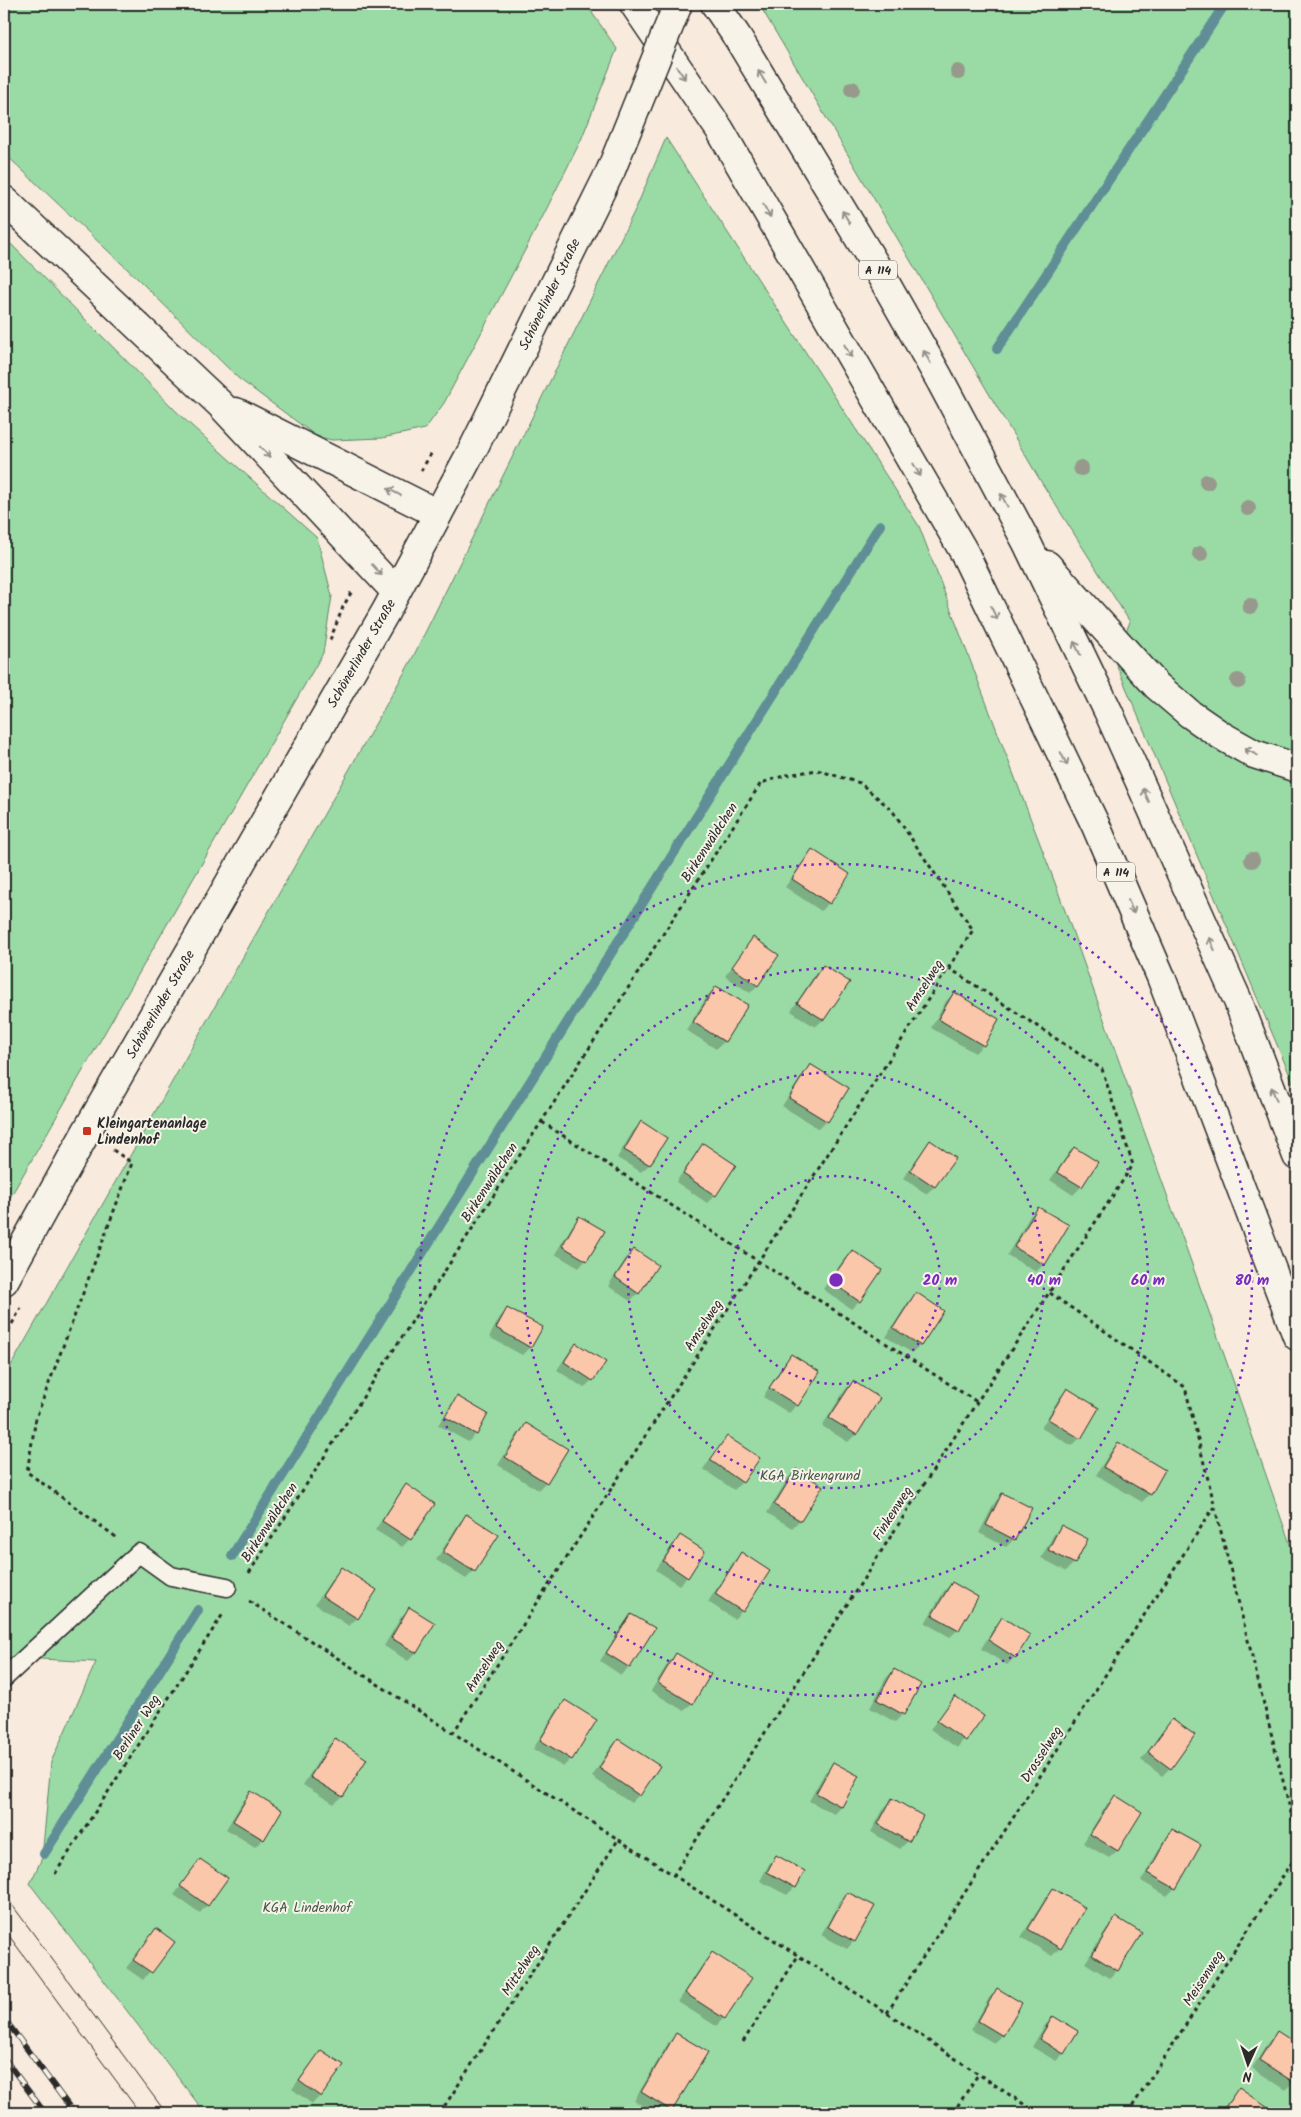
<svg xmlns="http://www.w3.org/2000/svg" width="1301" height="2117" viewBox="0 0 1301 2117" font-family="Kalam,sans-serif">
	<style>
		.green { fill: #9adba5; stroke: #628368 }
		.shadow { fill: #0003 }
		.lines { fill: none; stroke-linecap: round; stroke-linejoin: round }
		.stream { stroke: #5f8e96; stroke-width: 10 }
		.building { fill: #fac7aa; stroke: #2b2b2b }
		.lane-casing { stroke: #2b2b2b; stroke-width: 21 }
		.secondary-casing { stroke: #2b2b2b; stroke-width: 31 }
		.highway-casing { stroke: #2b2b2b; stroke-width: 31 }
		.path { stroke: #2b2b2b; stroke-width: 3; stroke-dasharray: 4 4; stroke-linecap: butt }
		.lane { stroke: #f7f3e8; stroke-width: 18 }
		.secondary { stroke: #f7f3e8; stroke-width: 28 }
		.highway { stroke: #f7f3e8; stroke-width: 28 }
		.tram { stroke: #2b2b2b; stroke-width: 1 }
		.rail-casing { stroke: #2b2b2b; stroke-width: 5.5 }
		.rail { stroke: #f7f3e8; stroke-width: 4; stroke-dasharray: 11; stroke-linecap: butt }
		.secondary-bridge-casing { stroke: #2b2b2b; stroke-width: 31; stroke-linecap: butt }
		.secondary-bridge { stroke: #f7f3e8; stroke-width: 28 }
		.tree { fill: #97998c }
		.oneway { stroke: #918f8a }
		.ring { fill: none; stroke: #7b2cbf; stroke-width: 2.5; stroke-dasharray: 2.5 5 }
		.poi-dot { fill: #c8321e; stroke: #f7f3e8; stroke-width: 2 }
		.labels { text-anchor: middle; stroke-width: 4; stroke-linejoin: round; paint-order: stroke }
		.shield { fill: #f7f3e8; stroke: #686764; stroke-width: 1 }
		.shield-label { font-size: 12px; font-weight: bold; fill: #2b2b2b }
		.street-label { font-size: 14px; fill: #2b2b2b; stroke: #f7f3e8 }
		.poi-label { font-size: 14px; font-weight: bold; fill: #2b2b2b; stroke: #f7f3e8; text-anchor: start }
		.park-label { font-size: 14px; fill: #47574a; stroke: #f7f3e8 }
		.centre { fill: #7b2cbf; stroke: #f7f3e8; stroke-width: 2.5 }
		.ring-label { font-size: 15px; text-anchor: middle; font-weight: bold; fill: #7b2cbf; stroke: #f7f3e8; stroke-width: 4; stroke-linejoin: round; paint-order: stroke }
	</style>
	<rect width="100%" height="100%" fill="#f8eadc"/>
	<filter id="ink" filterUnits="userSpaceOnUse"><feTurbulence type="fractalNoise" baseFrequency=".02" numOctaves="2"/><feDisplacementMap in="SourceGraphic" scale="10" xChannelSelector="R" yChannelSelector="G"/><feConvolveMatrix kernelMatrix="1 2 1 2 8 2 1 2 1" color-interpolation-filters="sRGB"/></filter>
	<g filter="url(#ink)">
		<!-- green -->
		<g class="green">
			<path d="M4,4H586L617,49L581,140L542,218L444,403L425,429L382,438L332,440L316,436L238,378L139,280L4,153Z"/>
			<path d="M759,4H1297V1092L1114,659L1130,622L1040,480Z"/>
			<path d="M666,138L919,526L1055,883L1213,1323L1297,1564V2113H205L30,1884L42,1858L51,1762L96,1662L4,1657V1378L411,661L636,208Z"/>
			<path d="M4,237L183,418L317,538L332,596L323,653L4,1208Z"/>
		</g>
		<!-- shadow -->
		<g class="shadow">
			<path d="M812,851L848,874L829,903L821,911L785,887L805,859Z"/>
			<path d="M753,939L758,985L750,993L725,976Z"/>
			<path d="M823,966L848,983L823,1020L815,1027L791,1011L815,974Z"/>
			<path d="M716,987L746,1006L724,1042L716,1049L686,1030L708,995Z"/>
			<path d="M954,993L983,1045L975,1053L931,1028L946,1001Z"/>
			<path d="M811,1066L827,1121L819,1129L782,1106L803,1074Z"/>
			<path d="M641,1123L665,1138L649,1165L641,1172L617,1158L633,1131Z"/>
			<path d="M930,1142L954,1158L934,1187L926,1194L903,1178L923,1150Z"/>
			<path d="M704,1145L715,1195L707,1203L676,1182L696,1153Z"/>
			<path d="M1074,1148L1097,1163L1081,1187L1073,1195L1050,1180L1067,1156Z"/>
			<path d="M1038,1208L1044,1264L1036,1272L1007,1255L1030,1216Z"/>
			<path d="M579,1218L586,1260L579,1268L555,1254L572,1226Z"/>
			<path d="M634,1250L638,1293L630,1301L608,1286L626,1258Z"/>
			<path d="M852,1251L859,1301L851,1309L823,1289L844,1259Z"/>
			<path d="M916,1294L920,1345L912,1353L886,1337L908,1302Z"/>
			<path d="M508,1309L530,1347L522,1355L489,1337L500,1317Z"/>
			<path d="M577,1345L592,1380L584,1388L557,1370L569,1352Z"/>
			<path d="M792,1355L797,1405L789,1413L763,1397L784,1363Z"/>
			<path d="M853,1382L856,1434L848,1442L822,1426L845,1390Z"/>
			<path d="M1067,1390L1080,1438L1072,1446L1041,1428L1059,1398Z"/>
			<path d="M457,1398L487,1415L476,1434L468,1442L438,1425L450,1406Z"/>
			<path d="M526,1425L546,1482L538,1490L498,1465L518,1433Z"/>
			<path d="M727,1438L742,1482L734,1490L703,1469Z"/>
			<path d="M1118,1444L1150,1494L1142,1502L1096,1475L1110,1452Z"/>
			<path d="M796,1470L800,1520L792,1528L767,1513L788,1478Z"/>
			<path d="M407,1486L410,1539L402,1547L375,1530L399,1494Z"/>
			<path d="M1003,1494L1014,1539L1006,1547L979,1533L995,1502Z"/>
			<path d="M466,1516L474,1571L466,1579L436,1560L459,1523Z"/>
			<path d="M1062,1526L1074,1563L1066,1571L1041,1558L1054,1534Z"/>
			<path d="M680,1537L687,1577L679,1585L656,1570L672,1545Z"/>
			<path d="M741,1554L742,1611L734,1619L708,1602L733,1562Z"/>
			<path d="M341,1569L357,1618L349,1626L315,1604L333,1577Z"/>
			<path d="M952,1583L976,1598L958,1630L950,1637L925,1623L944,1591Z"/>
			<path d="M409,1609L434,1624L416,1653L408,1661L384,1646L401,1617Z"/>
			<path d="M632,1615L629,1667L621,1675L600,1661L624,1623Z"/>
			<path d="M1002,1619L1029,1635L1015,1657L1007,1665L981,1649L994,1627Z"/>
			<path d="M676,1655L692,1703L684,1711L651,1691L668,1663Z"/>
			<path d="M894,1670L903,1714L895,1722L870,1708L886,1678Z"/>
			<path d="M955,1698L982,1717L957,1748L930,1729Z"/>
			<path d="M565,1702L595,1720L571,1759L563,1767L533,1749L557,1710Z"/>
			<path d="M1172,1721L1170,1768L1162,1776L1141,1760Z"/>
			<path d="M335,1739L366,1759L342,1797L334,1804L303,1785L327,1747Z"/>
			<path d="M618,1740L639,1795L631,1803L592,1777L610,1748Z"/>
			<path d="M833,1764L841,1806L834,1814L809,1801L825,1772Z"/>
			<path d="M251,1793L263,1839L255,1847L226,1829L243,1801Z"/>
			<path d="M1115,1797L1141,1812L1117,1851L1109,1858L1083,1843L1107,1804Z"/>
			<path d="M892,1800L908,1841L900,1849L871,1832L884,1808Z"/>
			<path d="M1173,1831L1175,1888L1167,1896L1141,1881L1165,1839Z"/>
			<path d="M777,1856L795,1887L787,1895L760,1881L769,1864Z"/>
			<path d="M200,1861L207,1905L200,1913L174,1895Z"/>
			<path d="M1054,1890L1060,1948L1052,1956L1021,1937L1046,1897Z"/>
			<path d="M847,1893L854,1941L847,1949L821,1935L840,1901Z"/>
			<path d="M1116,1919L1140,1934L1117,1971L1109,1978L1085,1963L1108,1927Z"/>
			<path d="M156,1930L173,1942L143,1980L126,1968Z"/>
			<path d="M712,1954L724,2018L716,2026L678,2002L704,1962Z"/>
			<path d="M997,1990L1020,2003L1002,2035L994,2043L971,2030L989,1998Z"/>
			<path d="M1053,2018L1063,2054L1056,2061L1032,2047L1045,2025Z"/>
			<path d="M1277,2033L1297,2045V2076L1286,2090L1252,2068L1269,2041Z"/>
			<path d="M676,2035L671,2110L668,2113H656L634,2101L668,2043Z"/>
			<path d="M321,2051L320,2096L312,2104L292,2089Z"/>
			<path d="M1239,2088L1272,2111L1271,2113H1219Z"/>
		</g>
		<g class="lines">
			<!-- stream -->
			<g class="stream">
				<path d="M997,349L1225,4"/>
				<path d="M232,1556L880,525"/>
				<path d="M44,1854L198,1610"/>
			</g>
		</g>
		<!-- building -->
		<g class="building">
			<path d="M812,849L850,874L830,904L792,879Z"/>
			<path d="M753,937L779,955L758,986L732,967Z"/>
			<path d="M823,965L850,982L824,1020L797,1003Z"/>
			<path d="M716,986L748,1005L725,1042L693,1022Z"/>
			<path d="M954,992L999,1019L984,1046L938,1019Z"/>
			<path d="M810,1064L849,1088L828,1122L789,1098Z"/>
			<path d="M641,1121L667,1138L650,1165L624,1150Z"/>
			<path d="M930,1140L956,1158L935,1187L910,1170Z"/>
			<path d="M703,1143L736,1165L716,1196L683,1174Z"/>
			<path d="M1074,1147L1098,1162L1082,1187L1057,1172Z"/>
			<path d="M1038,1207L1069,1225L1045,1265L1014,1247Z"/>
			<path d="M579,1216L605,1231L587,1261L562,1246Z"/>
			<path d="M634,1249L658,1265L639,1294L615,1277Z"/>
			<path d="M852,1250L882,1270L860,1302L830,1281Z"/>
			<path d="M916,1292L944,1311L921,1346L893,1328Z"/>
			<path d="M507,1308L543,1327L531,1348L496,1328Z"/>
			<path d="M576,1343L606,1362L593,1381L564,1362Z"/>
			<path d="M791,1354L820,1372L798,1406L769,1388Z"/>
			<path d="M853,1381L880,1398L857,1435L829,1418Z"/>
			<path d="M1067,1388L1099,1408L1081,1439L1048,1419Z"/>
			<path d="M457,1396L488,1414L477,1435L445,1417Z"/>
			<path d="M526,1423L568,1449L547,1483L505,1457Z"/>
			<path d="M727,1436L760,1458L743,1483L710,1460Z"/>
			<path d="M1118,1442L1165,1470L1151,1495L1103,1467Z"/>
			<path d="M796,1469L823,1486L801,1521L774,1505Z"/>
			<path d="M406,1484L435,1504L411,1540L382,1521Z"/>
			<path d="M1002,1493L1032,1508L1015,1540L986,1525Z"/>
			<path d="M466,1514L499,1535L475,1572L443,1552Z"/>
			<path d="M1061,1525L1088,1539L1075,1564L1048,1550Z"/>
			<path d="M680,1535L705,1551L688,1578L663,1561Z"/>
			<path d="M741,1552L770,1571L743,1612L715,1594Z"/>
			<path d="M341,1567L377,1590L358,1619L322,1596Z"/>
			<path d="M952,1582L978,1597L959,1630L932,1615Z"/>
			<path d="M409,1607L435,1623L417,1653L391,1638Z"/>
			<path d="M631,1614L655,1628L630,1668L606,1653Z"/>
			<path d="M1002,1617L1030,1635L1016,1658L988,1640Z"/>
			<path d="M676,1653L711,1674L693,1704L658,1683Z"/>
			<path d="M894,1669L921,1684L904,1715L877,1700Z"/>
			<path d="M955,1696L984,1716L966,1741L937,1721Z"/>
			<path d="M565,1700L597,1720L572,1760L540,1740Z"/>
			<path d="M1172,1719L1195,1735L1171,1769L1148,1752Z"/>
			<path d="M335,1738L367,1759L343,1797L310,1777Z"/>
			<path d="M618,1739L660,1766L640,1796L599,1768Z"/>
			<path d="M833,1762L859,1776L842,1807L816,1793Z"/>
			<path d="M251,1791L282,1810L264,1840L233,1821Z"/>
			<path d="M1115,1795L1142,1812L1118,1851L1090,1834Z"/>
			<path d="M892,1798L923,1816L909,1842L878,1824Z"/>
			<path d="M1172,1829L1201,1845L1176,1889L1148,1873Z"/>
			<path d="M776,1855L805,1871L796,1888L767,1872Z"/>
			<path d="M200,1859L228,1878L208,1906L180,1886Z"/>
			<path d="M1053,1888L1085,1908L1061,1949L1028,1929Z"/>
			<path d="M847,1892L875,1906L855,1942L828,1927Z"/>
			<path d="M1116,1917L1142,1933L1118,1971L1092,1955Z"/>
			<path d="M156,1928L175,1942L152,1973L133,1960Z"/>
			<path d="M712,1952L752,1978L725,2019L685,1993Z"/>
			<path d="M997,1988L1022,2003L1003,2036L978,2021Z"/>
			<path d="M1053,2016L1078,2031L1064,2054L1039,2039Z"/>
			<path d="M1277,2031L1297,2044V2078L1295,2083L1259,2060Z"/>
			<path d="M676,2033L708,2052L672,2111L641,2092Z"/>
			<path d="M321,2050L344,2065L321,2097L299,2081Z"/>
			<path d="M1239,2087L1274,2111L1272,2113L1222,2112Z"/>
		</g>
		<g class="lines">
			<!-- lane casing -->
			<g class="lane-casing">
				<path id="lane" d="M4,1678L139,1553L171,1576L227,1587"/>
			</g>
			<!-- secondary casing -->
			<g class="secondary-casing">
				<path id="secondary" d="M4,1281L85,1134L386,611L474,447L611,170"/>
			</g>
			<!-- highway casing -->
			<g class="highway-casing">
				<g id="highway">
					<path d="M634,4L720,130L964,552L1096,826L1161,977L1297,1336"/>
					<path d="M715,4L738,38L874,263L939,378L1027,543L1108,711L1238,1001L1297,1156"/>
					<path d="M4,200L220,404L396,592"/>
					<path d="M236,412L438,514"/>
					<path d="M1047,565L1157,686L1190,714L1222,736L1254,754L1297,768"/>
				</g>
			</g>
			<!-- path -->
			<g class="path">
				<path d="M421,471L432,452"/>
				<path d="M330,640L343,607L352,591"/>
				<path d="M542,1122L977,1402"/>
				<path d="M113,1150L132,1163L36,1418L27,1472L116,1537"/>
				<path d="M1050,1293L1185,1387L1297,1837"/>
				<path d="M4,1338L21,1308"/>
				<path d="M249,1573L761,783L787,775L817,770L860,783L892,810L973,930L453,1733"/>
				<path d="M249,1601L887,2013L1037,2113"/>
				<path d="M55,1874L223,1614"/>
				<path d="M673,1876L977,1402L1133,1165L1102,1069L949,968"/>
				<path d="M887,2013L1214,1507"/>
				<path d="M743,2042L798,1956"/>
				<path d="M440,2113L618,1840"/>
				<path d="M953,2113L979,2073"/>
				<path d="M1128,2113L1297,1855"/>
			</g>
			<!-- lane -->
			<use href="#lane" class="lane"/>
			<!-- secondary -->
			<use href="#secondary" class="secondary"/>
			<!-- highway -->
			<use href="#highway" class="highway"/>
			<!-- tram -->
			<g class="tram">
				<path d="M4,1894L166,2113"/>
				<path d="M4,1929L140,2113"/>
			</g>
			<!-- rail casing -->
			<g class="rail-casing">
				<g id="rail">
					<path d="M4,2018L74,2113"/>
					<path d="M4,2058L45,2113"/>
				</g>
			</g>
			<!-- rail -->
			<use href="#rail" class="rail"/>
			<!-- secondary-bridge casing -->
			<g class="secondary-bridge-casing">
				<path id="secondary-bridge" d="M611,170L678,4"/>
			</g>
			<!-- secondary-bridge -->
			<use href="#secondary-bridge" class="secondary-bridge"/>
		</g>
		<!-- trees -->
		<g class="tree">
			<circle cx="958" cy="72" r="8"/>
			<circle cx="852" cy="89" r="8"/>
			<circle cx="1081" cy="468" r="8"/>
			<circle cx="1207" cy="482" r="8"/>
			<circle cx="1248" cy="508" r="8"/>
			<circle cx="1200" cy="554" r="8"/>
			<circle cx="1250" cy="606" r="8"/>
			<circle cx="1238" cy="681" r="8"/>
			<circle cx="1252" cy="860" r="8"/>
		</g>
		<!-- one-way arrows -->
		<defs><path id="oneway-shaft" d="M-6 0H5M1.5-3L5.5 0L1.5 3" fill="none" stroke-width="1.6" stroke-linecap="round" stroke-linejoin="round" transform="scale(1.25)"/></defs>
		<g class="oneway">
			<use href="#oneway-shaft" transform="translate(681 73) rotate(56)"/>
			<use href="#oneway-shaft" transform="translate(762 77) rotate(-121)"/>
			<use href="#oneway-shaft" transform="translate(767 211) rotate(60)"/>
			<use href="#oneway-shaft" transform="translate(846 217) rotate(-121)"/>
			<use href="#oneway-shaft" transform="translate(848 351) rotate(60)"/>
			<use href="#oneway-shaft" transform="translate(927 357) rotate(-119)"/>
			<use href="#oneway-shaft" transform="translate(265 452) rotate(46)"/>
			<use href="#oneway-shaft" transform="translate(917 470) rotate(60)"/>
			<use href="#oneway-shaft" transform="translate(394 492) rotate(-153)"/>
			<use href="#oneway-shaft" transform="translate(1004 500) rotate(-118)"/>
			<use href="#oneway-shaft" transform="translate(377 570) rotate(48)"/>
			<use href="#oneway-shaft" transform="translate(994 613) rotate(64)"/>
			<use href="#oneway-shaft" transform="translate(1077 648) rotate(-116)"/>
			<use href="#oneway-shaft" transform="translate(1251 752) rotate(-154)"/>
			<use href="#oneway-shaft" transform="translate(1064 759) rotate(64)"/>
			<use href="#oneway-shaft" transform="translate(1146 795) rotate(-114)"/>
			<use href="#oneway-shaft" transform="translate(1131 907) rotate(67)"/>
			<use href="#oneway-shaft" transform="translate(1212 944) rotate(-114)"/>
			<use href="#oneway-shaft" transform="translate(1274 1094) rotate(-111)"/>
		</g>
	</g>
	<!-- distance rings -->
	<g class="ring">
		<circle cx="836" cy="1280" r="104"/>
		<circle cx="836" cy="1280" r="208"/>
		<circle cx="836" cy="1280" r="312"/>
		<circle cx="836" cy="1280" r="416"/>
	</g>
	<!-- markers -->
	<rect class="poi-dot" x="82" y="1126" width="10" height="10" rx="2.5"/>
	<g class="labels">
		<!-- shield labels -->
		<g class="shield">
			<rect x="859" y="260.5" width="38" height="19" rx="4"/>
			<rect x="1097" y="862.5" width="38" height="19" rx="4"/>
		</g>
		<g class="shield-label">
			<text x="878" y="274">A 114</text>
			<text x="1116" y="876">A 114</text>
		</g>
		<!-- street labels -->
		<g class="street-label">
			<text transform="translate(549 294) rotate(-64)" y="5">Schönerlinder Straße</text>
			<text transform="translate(361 653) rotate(-60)" y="5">Schönerlinder Straße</text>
			<text transform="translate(709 842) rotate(-57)" y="5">Birkenwäldchen</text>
			<text transform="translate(924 985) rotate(-57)" y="5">Amselweg</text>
			<text transform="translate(160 1004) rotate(-60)" y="5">Schönerlinder Straße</text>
			<text transform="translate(489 1182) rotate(-57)" y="5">Birkenwäldchen</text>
			<text transform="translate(703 1325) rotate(-57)" y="5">Amselweg</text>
			<text transform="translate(892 1513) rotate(-57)" y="5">Finkenweg</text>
			<text transform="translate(269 1522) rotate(-57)" y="5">Birkenwäldchen</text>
			<text transform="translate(484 1666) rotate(-57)" y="5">Amselweg</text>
			<text transform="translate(136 1727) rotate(-57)" y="5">Berliner Weg</text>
			<text transform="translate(1041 1754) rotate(-57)" y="5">Drosselweg</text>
			<text transform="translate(520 1970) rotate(-57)" y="5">Mittelweg</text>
			<text transform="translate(1203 1978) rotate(-57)" y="5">Meisenweg</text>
		</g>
		<!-- poi labels -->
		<g class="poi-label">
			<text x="97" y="1128">Kleingartenanlage<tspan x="97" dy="16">Lindenhof</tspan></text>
		</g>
		<!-- park labels -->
		<g class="park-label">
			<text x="810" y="1480">KGA Birkengrund</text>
			<text x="307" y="1912">KGA Lindenhof</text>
		</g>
	</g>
	<circle cx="836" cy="1280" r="8" class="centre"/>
	<g class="ring-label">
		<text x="940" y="1285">20 m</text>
		<text x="1044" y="1285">40 m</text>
		<text x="1148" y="1285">60 m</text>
		<text x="1252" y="1285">80 m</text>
	</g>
	<!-- margin -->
	<rect width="1301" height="2117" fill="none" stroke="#f7f3e8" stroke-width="20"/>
	<rect x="10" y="10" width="1281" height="2097" fill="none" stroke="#2b2b2b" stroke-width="2" filter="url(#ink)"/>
	<!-- north arrow -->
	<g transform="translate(1248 2064) rotate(183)" stroke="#f7f3e8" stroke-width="4" paint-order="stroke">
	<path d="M0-4L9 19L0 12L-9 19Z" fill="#2b2b2b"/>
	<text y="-8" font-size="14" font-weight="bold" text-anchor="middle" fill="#2b2b2b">N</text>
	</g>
</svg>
